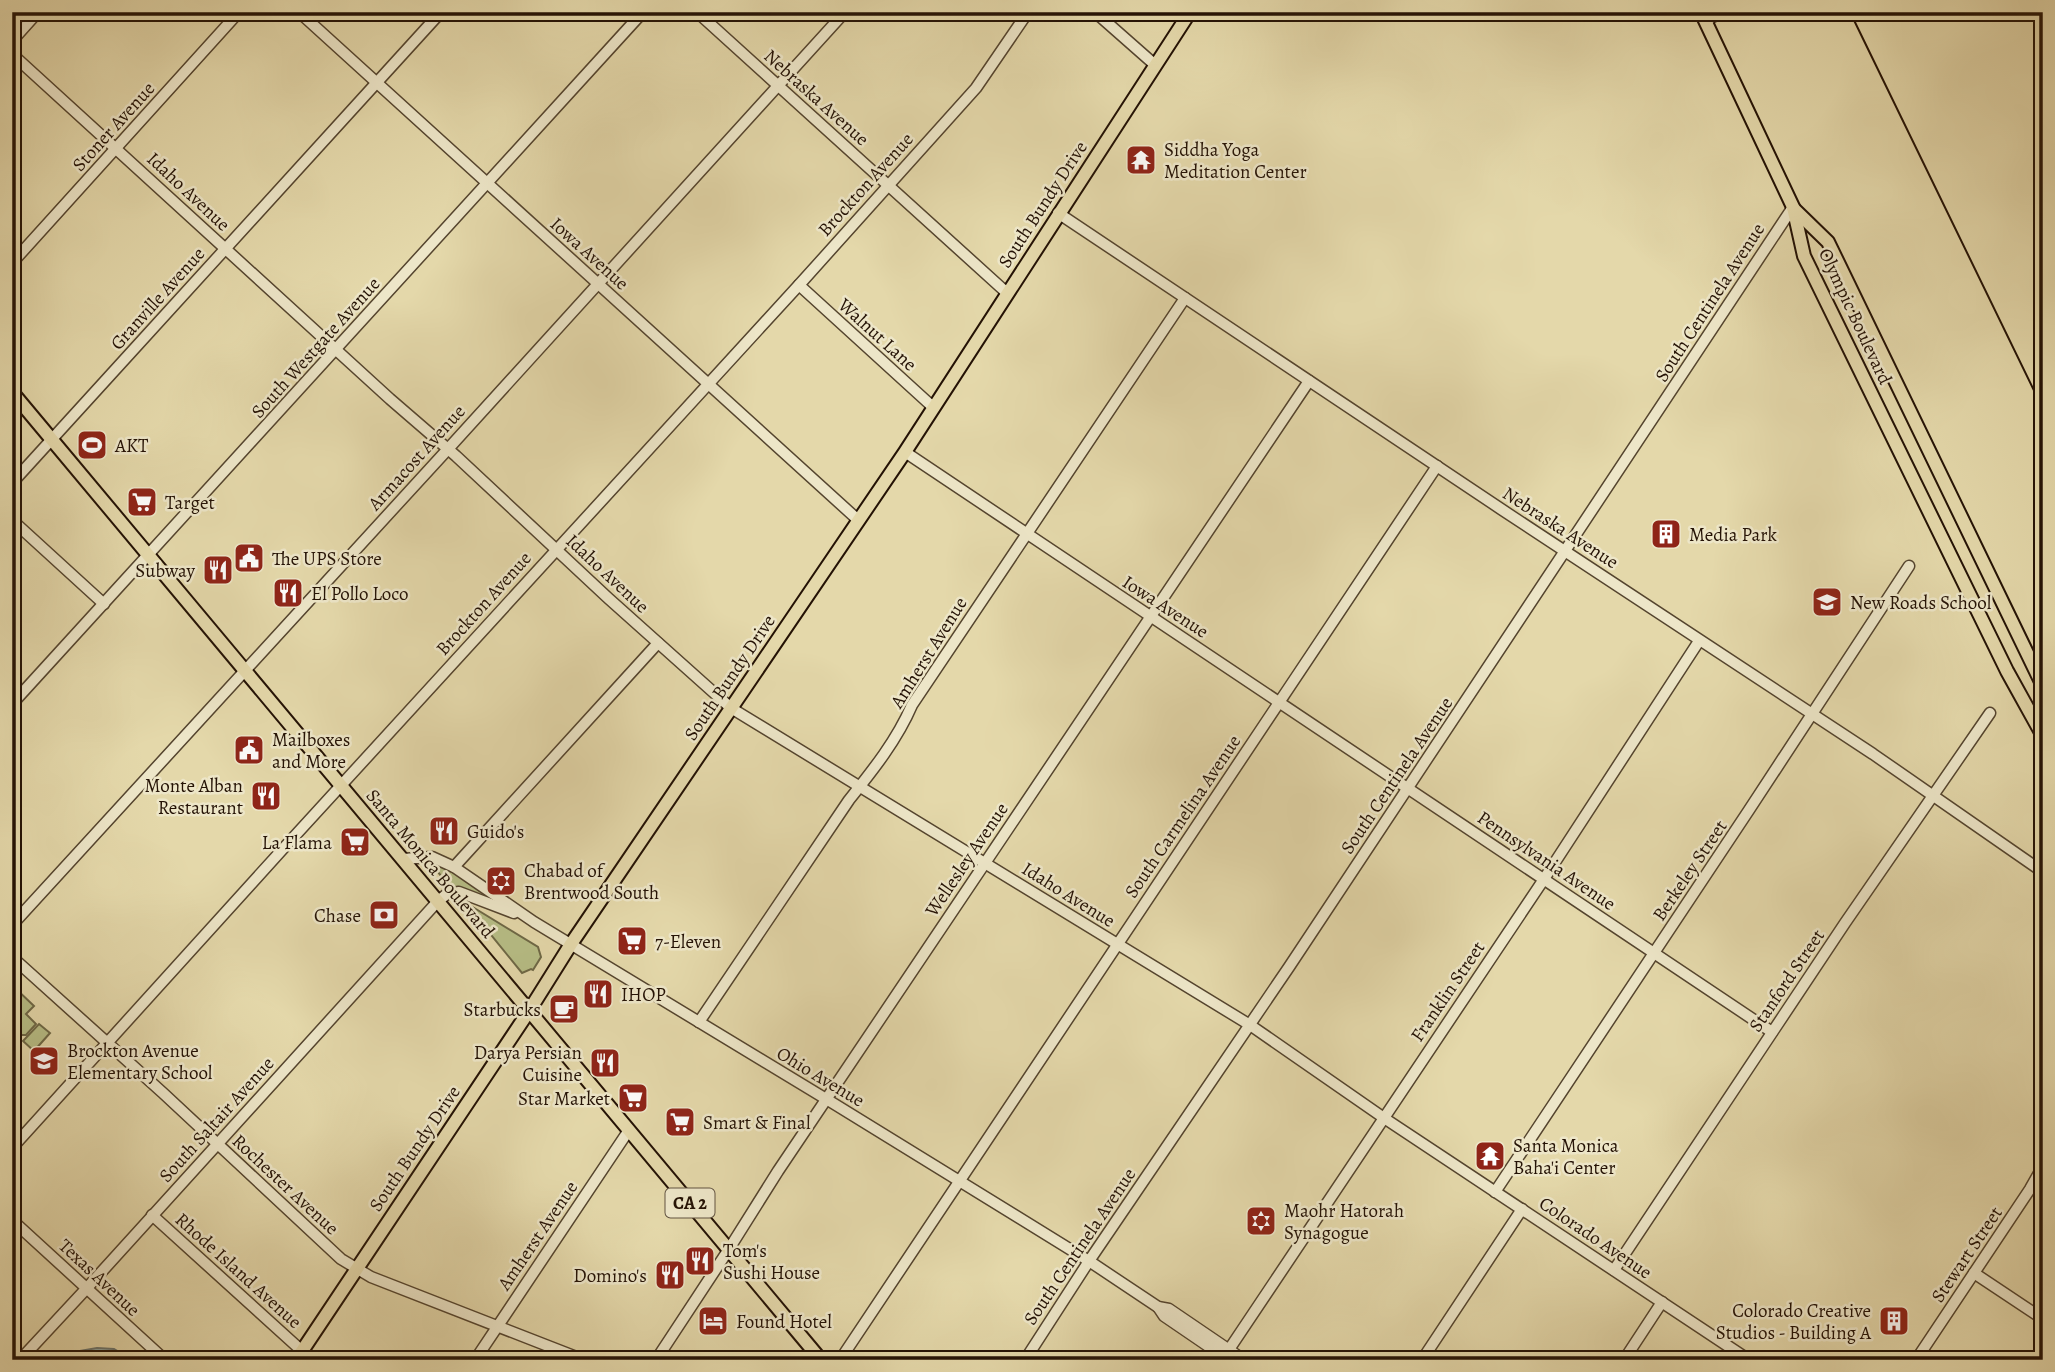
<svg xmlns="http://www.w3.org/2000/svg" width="2055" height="1372" viewBox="0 0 2055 1372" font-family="Alegreya,serif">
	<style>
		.green { fill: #b7be86; stroke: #6e6846; stroke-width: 2 }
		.water { fill: #9ab7b4; stroke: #6b756e; stroke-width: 2 }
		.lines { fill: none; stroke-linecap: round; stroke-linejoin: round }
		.minor-casing { stroke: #54442e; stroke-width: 13 }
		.major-casing { stroke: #241205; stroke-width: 16 }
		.minor { stroke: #ede6c8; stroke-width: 10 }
		.major { stroke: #e4d8aa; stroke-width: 12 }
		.tram { stroke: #241205; stroke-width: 2 }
		.labels { text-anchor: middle; stroke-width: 5; stroke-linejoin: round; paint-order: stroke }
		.shield { fill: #ede6c8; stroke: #605240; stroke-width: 2 }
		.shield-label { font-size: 18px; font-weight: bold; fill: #241205 }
		.street-label { font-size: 19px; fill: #241205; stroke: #ede6c8 }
		.poi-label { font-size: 19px; fill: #241205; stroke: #ede6c8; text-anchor: start }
	</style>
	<rect width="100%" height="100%" fill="#e4d8aa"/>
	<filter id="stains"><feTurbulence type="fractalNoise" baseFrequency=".00286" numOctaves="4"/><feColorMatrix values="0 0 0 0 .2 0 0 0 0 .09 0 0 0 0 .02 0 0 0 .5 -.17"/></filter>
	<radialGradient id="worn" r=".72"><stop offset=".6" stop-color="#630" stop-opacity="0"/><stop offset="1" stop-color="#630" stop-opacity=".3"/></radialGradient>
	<!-- green -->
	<g class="green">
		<path d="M428,860L446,867L495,900C478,899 469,888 451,888Z"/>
		<path d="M471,906L538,947L541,957L533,970L531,969L522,973L470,909Z"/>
		<path d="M12,985L34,1006L26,1014L36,1024L26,1035H22L12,1027Z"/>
		<path d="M39,1024L50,1033L34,1051L23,1041Z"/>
	</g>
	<!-- water -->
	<path class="water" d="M97,1348L114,1349L132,1360H67L80,1351Z"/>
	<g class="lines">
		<!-- minor casing -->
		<g class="minor-casing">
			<g id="minor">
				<path d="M299,12L857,519"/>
				<path d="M697,12L1007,293"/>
				<path d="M1095,12L1154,64"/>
				<path d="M2038,12L2043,21"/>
				<path d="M1705,21L1722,12"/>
				<path d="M12,41L38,12"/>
				<path d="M12,54L390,399L456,456L608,598L731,708L1250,1025L1384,1118L1749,1360"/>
				<path d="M1058,213L1501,509L1873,754L2043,872"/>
				<path d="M12,263L239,12"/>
				<path d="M799,285L934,408"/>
				<path d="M905,452L1772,1032"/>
				<path d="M12,483L441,12"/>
				<path d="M12,520L104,604"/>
				<path d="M12,704L643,12"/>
				<path d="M403,859L432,857L454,867L534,922L836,1105L1089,1261L1158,1307L1169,1309L1244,1360"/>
				<path d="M454,867L658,643"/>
				<path d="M12,925L448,449L845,12"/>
				<path d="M12,957L163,1093L341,1259L371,1277L584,1360"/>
				<path d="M699,1022L849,800C873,770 897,740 912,705L1185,298"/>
				<path d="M12,1148L281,851L799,285L976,88L1028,12"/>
				<path d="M1495,1192L1749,810L1909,566"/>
				<path d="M152,1215L302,1351"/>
				<path d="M12,1220L165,1360"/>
				<path d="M1614,1270L1845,923L1990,713"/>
				<path d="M1974,1273L2043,1319"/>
				<path d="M1158,1307L1164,1316L1227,1359"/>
				<path d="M20,1360L86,1289L438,901L447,894L459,892L514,913"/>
				<path d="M475,1360L629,1130"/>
				<path d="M656,1360L729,1249L778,1171L1309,381"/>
				<path d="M840,1360L1437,466"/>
				<path d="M1025,1360L1089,1261L1289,967L1793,207"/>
				<path d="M1222,1360L1544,879L1699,641"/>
				<path d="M1422,1360L1522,1209"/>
				<path d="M1624,1360L1662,1302"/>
				<path d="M1916,1360L2030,1189L2043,1166"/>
			</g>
		</g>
		<!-- major casing -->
		<g class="major-casing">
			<g id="major">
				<path d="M1701,12L1793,207L1804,256L2007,671L2043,736"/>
				<path d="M1793,208L1828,242L2043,686"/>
				<path d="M12,392L821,1360"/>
				<path d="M296,1360L529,1011L571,944L905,452L1190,12"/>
			</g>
		</g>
		<!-- minor -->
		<use href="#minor" class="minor"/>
		<!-- major -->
		<use href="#major" class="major"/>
		<!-- tram -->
		<path class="tram" d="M1850,12L2043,409"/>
	</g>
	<!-- icons -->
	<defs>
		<g id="temple-square" transform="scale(1.575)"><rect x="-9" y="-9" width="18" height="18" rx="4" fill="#8f2418" stroke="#ede6c8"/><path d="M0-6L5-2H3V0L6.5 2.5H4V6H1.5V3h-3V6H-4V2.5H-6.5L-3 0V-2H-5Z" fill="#fff"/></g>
		<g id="stadium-square" transform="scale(1.575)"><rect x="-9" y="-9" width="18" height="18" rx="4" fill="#8f2418" stroke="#ede6c8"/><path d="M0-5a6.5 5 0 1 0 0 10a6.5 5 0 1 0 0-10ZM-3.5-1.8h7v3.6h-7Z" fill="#fff"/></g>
		<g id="supermarket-square" transform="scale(1.575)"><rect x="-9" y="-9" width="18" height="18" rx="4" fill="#8f2418" stroke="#ede6c8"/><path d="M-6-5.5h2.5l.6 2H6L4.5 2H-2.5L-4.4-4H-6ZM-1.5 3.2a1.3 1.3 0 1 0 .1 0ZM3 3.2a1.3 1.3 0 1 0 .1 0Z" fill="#fff"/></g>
		<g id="building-square" transform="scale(1.575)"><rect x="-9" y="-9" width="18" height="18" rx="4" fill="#8f2418" stroke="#ede6c8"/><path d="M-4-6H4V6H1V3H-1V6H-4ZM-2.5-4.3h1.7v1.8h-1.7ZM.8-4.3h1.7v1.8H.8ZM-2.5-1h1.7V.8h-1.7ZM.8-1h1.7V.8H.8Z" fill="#fff"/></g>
		<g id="civic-square" transform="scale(1.575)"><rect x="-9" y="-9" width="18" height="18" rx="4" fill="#8f2418" stroke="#ede6c8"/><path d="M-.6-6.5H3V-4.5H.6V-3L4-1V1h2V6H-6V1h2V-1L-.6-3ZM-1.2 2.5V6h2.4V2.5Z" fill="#fff"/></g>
		<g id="restaurant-square" transform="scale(1.575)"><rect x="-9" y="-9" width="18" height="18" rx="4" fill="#8f2418" stroke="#ede6c8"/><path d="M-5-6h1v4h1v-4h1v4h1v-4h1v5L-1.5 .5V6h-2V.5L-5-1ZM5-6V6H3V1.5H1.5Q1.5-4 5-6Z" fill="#fff"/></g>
		<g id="school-square" transform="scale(1.575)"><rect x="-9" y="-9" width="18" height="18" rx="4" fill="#8f2418" stroke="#ede6c8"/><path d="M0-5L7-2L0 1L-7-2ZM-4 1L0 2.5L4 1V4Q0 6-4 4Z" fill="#fff"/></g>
		<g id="synagogue-square" transform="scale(1.575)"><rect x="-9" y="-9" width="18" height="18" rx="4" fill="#8f2418" stroke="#ede6c8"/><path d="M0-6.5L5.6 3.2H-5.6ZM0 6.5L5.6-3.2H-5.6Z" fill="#fff"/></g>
		<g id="bank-square" transform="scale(1.575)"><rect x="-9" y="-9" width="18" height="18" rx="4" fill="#8f2418" stroke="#ede6c8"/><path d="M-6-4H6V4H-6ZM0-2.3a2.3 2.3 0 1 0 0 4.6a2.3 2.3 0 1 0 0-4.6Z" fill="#fff"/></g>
		<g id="cafe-square" transform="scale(1.575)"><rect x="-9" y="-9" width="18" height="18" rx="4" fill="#8f2418" stroke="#ede6c8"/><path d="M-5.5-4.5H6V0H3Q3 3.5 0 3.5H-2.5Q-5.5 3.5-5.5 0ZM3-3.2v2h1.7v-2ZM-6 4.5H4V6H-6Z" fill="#fff"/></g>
		<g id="hotel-square" transform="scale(1.575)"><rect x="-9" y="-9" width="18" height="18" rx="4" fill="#8f2418" stroke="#ede6c8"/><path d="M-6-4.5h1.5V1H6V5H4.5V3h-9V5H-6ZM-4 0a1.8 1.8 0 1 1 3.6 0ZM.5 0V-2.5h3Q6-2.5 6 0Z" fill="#fff"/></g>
	</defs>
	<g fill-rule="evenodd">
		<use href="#temple-square" x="1141" y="160"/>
		<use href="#stadium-square" x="92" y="445"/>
		<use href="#supermarket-square" x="142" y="502"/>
		<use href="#building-square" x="1666" y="534"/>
		<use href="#civic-square" x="249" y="558"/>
		<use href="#restaurant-square" x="218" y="570"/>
		<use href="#restaurant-square" x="288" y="593"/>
		<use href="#school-square" x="1827" y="602"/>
		<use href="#civic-square" x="249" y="750"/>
		<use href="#restaurant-square" x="266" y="796"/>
		<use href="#restaurant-square" x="444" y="831"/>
		<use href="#supermarket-square" x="355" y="842"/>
		<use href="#synagogue-square" x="501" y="881"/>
		<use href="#bank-square" x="384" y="915"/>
		<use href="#supermarket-square" x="632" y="941"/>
		<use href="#restaurant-square" x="598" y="994"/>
		<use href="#cafe-square" x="564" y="1009"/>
		<use href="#school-square" x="44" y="1061"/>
		<use href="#restaurant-square" x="605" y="1063"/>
		<use href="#supermarket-square" x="633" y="1098"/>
		<use href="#supermarket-square" x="680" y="1122"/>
		<use href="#temple-square" x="1490" y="1156"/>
		<use href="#synagogue-square" x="1261" y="1221"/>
		<use href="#restaurant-square" x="700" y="1261"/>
		<use href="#restaurant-square" x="670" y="1275"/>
		<use href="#hotel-square" x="713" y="1321"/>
		<use href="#building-square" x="1894" y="1321"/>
	</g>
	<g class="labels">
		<!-- shield labels -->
		<rect class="shield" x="665.5" y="1188.5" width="49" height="29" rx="5"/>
		<g class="shield-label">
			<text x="690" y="1209">CA 2</text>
		</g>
		<!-- street labels -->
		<g class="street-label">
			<text transform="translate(817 97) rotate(42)" y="7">Nebraska Avenue</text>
			<text transform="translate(113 126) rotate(-48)" y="7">Stoner Avenue</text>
			<text transform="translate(865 184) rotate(-48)" y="7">Brockton Avenue</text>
			<text transform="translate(189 191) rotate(43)" y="7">Idaho Avenue</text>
			<text transform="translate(1042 204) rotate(-57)" y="7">South Bundy Drive</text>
			<text transform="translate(590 253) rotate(42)" y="7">Iowa Avenue</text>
			<text transform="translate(157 298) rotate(-48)" y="7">Granville Avenue</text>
			<text transform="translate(1709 302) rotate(-57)" y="7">South Centinela Avenue</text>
			<text transform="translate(1856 316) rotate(65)" y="7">Olympic Boulevard</text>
			<text transform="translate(878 334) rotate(42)" y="7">Walnut Lane</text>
			<text transform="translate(315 347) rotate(-48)" y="7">South Westgate Avenue</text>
			<text transform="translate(416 457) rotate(-48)" y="7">Armacost Avenue</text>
			<text transform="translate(1561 527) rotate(33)" y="7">Nebraska Avenue</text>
			<text transform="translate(608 573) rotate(43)" y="7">Idaho Avenue</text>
			<text transform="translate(483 603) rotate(-48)" y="7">Brockton Avenue</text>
			<text transform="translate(1166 606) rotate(33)" y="7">Iowa Avenue</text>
			<text transform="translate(928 652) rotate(-58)" y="7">Amherst Avenue</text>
			<text transform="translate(729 677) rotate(-56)" y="7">South Bundy Drive</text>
			<text transform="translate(1396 775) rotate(-56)" y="7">South Centinela Avenue</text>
			<text transform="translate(1182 816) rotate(-56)" y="7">South Carmelina Avenue</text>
			<text transform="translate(966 859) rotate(-56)" y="7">Wellesley Avenue</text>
			<text transform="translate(1547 860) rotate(34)" y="7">Pennsylvania Avenue</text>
			<text transform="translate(431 863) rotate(50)" y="7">Santa Monica Boulevard</text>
			<text transform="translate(1689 870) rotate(-56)" y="7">Berkeley Street</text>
			<text transform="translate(1069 894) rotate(32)" y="7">Idaho Avenue</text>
			<text transform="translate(1786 980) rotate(-56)" y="7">Stanford Street</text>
			<text transform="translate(1447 991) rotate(-56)" y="7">Franklin Street</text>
			<text transform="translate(821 1076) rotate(31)" y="7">Ohio Avenue</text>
			<text transform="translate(216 1119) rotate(-48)" y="7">South Saltair Avenue</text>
			<text transform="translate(414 1148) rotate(-56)" y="7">South Bundy Drive</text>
			<text transform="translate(286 1184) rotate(43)" y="7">Rochester Avenue</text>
			<text transform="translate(537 1235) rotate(-56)" y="7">Amherst Avenue</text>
			<text transform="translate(1596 1237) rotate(34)" y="7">Colorado Avenue</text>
			<text transform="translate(1079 1246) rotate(-56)" y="7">South Centinela Avenue</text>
			<text transform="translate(1966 1254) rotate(-56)" y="7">Stewart Street</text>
			<text transform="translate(239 1270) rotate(42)" y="7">Rhode Island Avenue</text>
			<text transform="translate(100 1277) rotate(43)" y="7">Texas Avenue</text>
		</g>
		<!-- poi labels -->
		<g class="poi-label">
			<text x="1164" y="156">Siddha Yoga<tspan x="1164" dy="22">Meditation Center</tspan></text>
			<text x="115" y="452">AKT</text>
			<text x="165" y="509">Target</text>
			<text x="1689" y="541">Media Park</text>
			<text x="272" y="565">The UPS Store</text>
			<text x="195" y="577" text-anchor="end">Subway</text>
			<text x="311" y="600">El Pollo Loco</text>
			<text x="1850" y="609">New Roads School</text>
			<text x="272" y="746">Mailboxes<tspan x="272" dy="22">and More</tspan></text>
			<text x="243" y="792" text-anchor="end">Monte Alban<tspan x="243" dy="22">Restaurant</tspan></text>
			<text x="467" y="838">Guido's</text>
			<text x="332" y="849" text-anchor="end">La Flama</text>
			<text x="524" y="877">Chabad of<tspan x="524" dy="22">Brentwood South</tspan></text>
			<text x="361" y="922" text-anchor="end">Chase</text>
			<text x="655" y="948">7-Eleven</text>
			<text x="621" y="1001">IHOP</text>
			<text x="541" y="1016" text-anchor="end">Starbucks</text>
			<text x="67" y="1057">Brockton Avenue<tspan x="67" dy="22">Elementary School</tspan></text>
			<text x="582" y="1059" text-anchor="end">Darya Persian<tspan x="582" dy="22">Cuisine</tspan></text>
			<text x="610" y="1105" text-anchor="end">Star Market</text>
			<text x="703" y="1129">Smart &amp; Final</text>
			<text x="1513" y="1152">Santa Monica<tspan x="1513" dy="22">Baha'i Center</tspan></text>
			<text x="1284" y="1217">Maohr Hatorah<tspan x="1284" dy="22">Synagogue</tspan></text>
			<text x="723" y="1257">Tom's<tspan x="723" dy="22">Sushi House</tspan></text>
			<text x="647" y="1282" text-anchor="end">Domino's</text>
			<text x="1871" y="1317" text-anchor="end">Colorado Creative<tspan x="1871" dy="22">Studios - Building A</tspan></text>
			<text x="736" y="1328">Found Hotel</text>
		</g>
	</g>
	<!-- margin -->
	<rect width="2055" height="1372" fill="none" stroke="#e4d8aa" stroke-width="42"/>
	<rect x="14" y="14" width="2027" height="1344" fill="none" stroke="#241205" stroke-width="3.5"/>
	<rect x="21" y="21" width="2013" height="1330" fill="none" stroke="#241205" stroke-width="2"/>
	<rect width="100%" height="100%" filter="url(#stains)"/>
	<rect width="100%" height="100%" fill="url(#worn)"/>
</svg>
